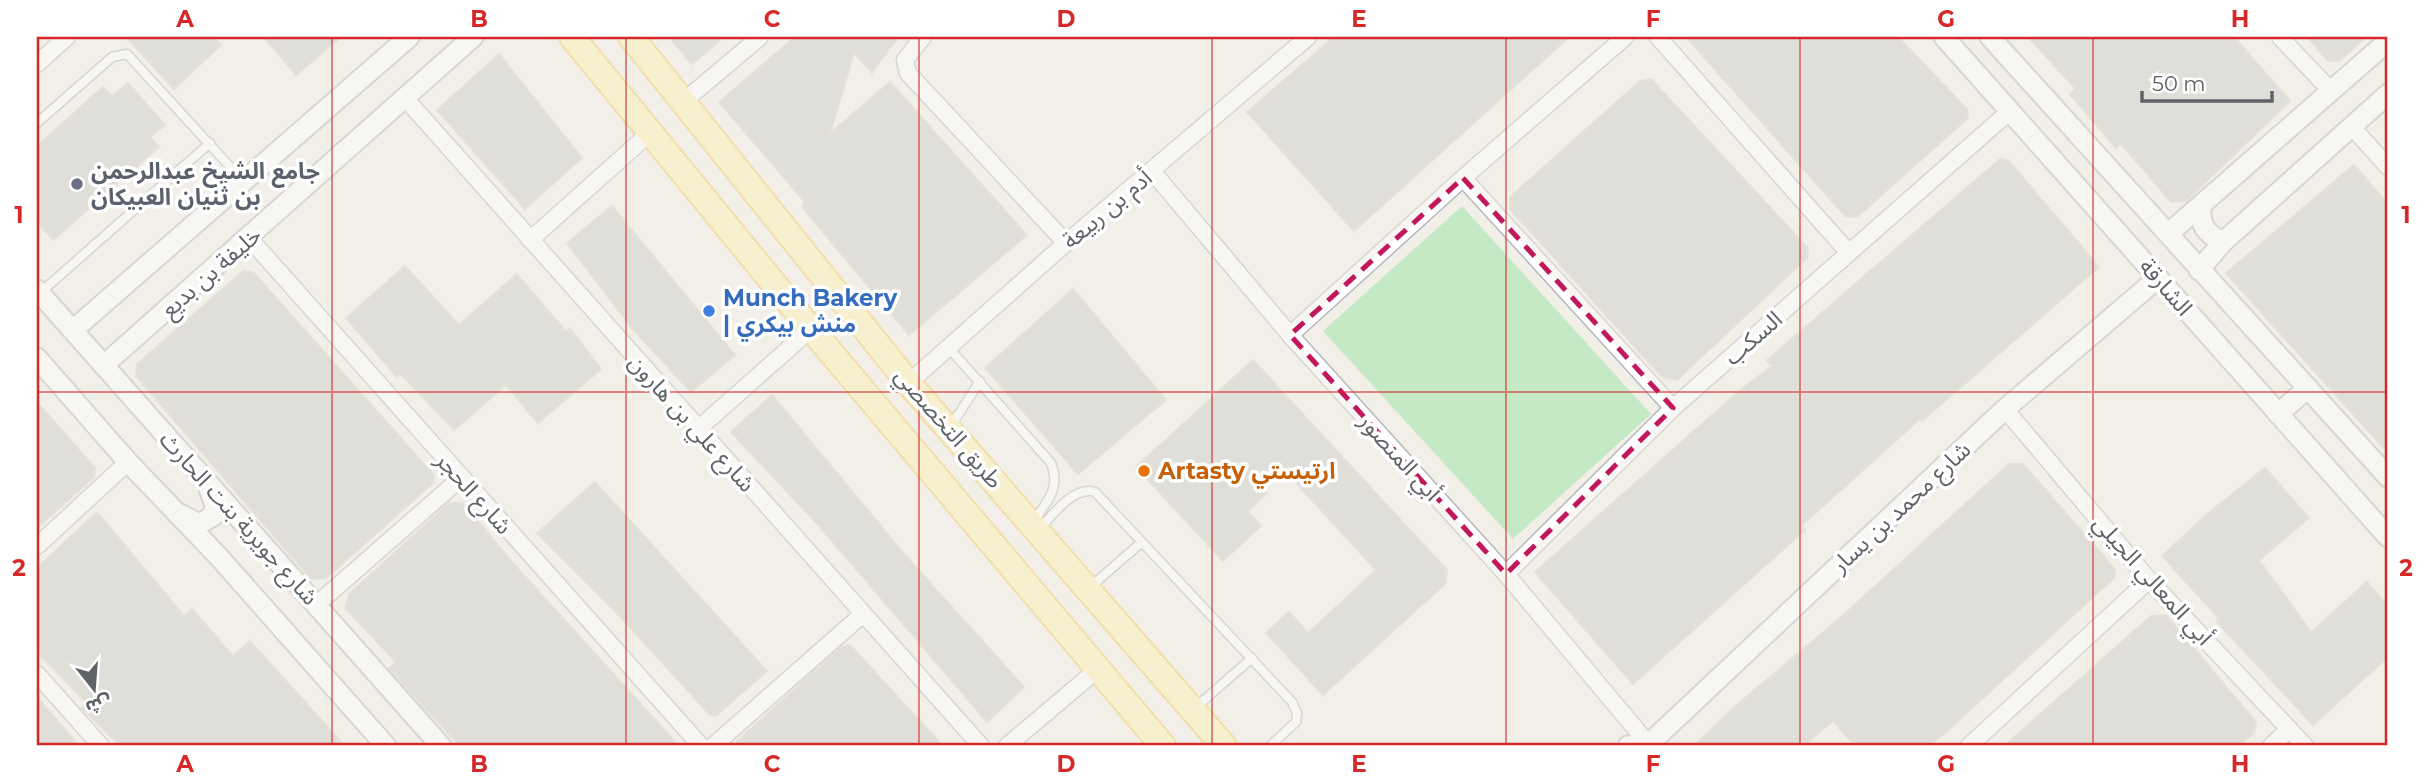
<svg xmlns="http://www.w3.org/2000/svg" width="2425" height="783" viewBox="0 0 2425 783" font-family="Montserrat,'Noto Sans Arabic',sans-serif">
	<style>
		.green { fill: #c5e8c5 }
		.building { fill: #cccac5; stroke: #d6d1c6; stroke-width: 2 }
		.lines { fill: none; stroke-linecap: round; stroke-linejoin: round }
		.service-casing { stroke: #b5b8bc; stroke-width: 11 }
		.minor-casing { stroke: #b5b8bc; stroke-width: 19 }
		.tertiary-casing { stroke: #b5b8bc; stroke-width: 23 }
		.primary-casing { stroke: #f2c960; stroke-width: 28 }
		.service { stroke: #fff; stroke-width: 8 }
		.minor { stroke: #fff; stroke-width: 16 }
		.tertiary { stroke: #fff; stroke-width: 19 }
		.primary { stroke: #fff2af; stroke-width: 24 }
		.marked { fill: none; stroke: #c2185b; stroke-width: 5; stroke-dasharray: 14 9; stroke-linejoin: round }
		.grid { fill: none; stroke: #d62828; stroke-width: 2; stroke-opacity: 0.55 }
		.worship-dot { fill: #6b7280; stroke: #fff; stroke-width: 2.5 }
		.shop-dot { fill: #3f7fe0; stroke: #fff; stroke-width: 2.5 }
		.food-dot { fill: #e8710a; stroke: #fff; stroke-width: 2.5 }
		.labels { text-anchor: middle; stroke-width: 7; stroke-linejoin: round; paint-order: stroke }
		.worship-label { font-size: 23px; font-weight: bold; fill: #5b616d; stroke: #fff; text-anchor: start }
		.street-label { font-size: 23px; fill: #5f6368; stroke: #fff }
		.shop-label { font-size: 23px; font-weight: bold; fill: #366cbe; stroke: #fff; text-anchor: start }
		.food-label { font-size: 23px; font-weight: bold; fill: #c56008; stroke: #fff; text-anchor: start }
		.neatline { fill: none; stroke: #d62828; stroke-width: 2.5 }
		.grid-label { font-size: 23px; text-anchor: middle; font-weight: bold; fill: #d62828 }
	</style>
	<rect width="100%" height="100%" fill="#f1efe8"/>
	<!-- green -->
	<path class="green" d="M1462,206L1651,414L1513,539L1323,331Z"/>
	<!-- building -->
	<g class="building">
		<path d="M126,37H213L221,45L174,89Z"/>
		<path d="M264,37H341L296,75Z"/>
		<path d="M669,37H724L692,64Z"/>
		<path d="M795,37H898L872,73L854,53L830,133L890,82L1027,235L909,335L802,207L805,202L719,102Z"/>
		<path d="M1334,37H1569L1354,231L1247,112Z"/>
		<path d="M1686,37H1898L1967,109L1968,118L1857,217L1845,216Z"/>
		<path d="M2028,37H2234L2290,101L2186,201L2171,202L2121,144L2116,148L2070,94L2076,89Z"/>
		<path d="M2307,37H2366L2339,61H2328Z"/>
		<path d="M499,54L582,158L525,209L437,110Z"/>
		<path d="M1651,79L1808,248L1807,258L1677,380L1662,377L1510,209V197L1640,81Z"/>
		<path d="M128,83L165,125L150,137L159,147L53,240L37,222V146L103,87L112,96Z"/>
		<path d="M2000,159L2009,161L2099,267L1922,421L1920,419L1801,526L1805,530L1633,684L1535,572L1739,391L1772,366L1767,360Z"/>
		<path d="M2354,165L2388,204V453L2226,273Z"/>
		<path d="M612,206L735,355L691,392L632,328L567,243Z"/>
		<path d="M405,266L459,325L517,274L566,332L570,328L601,369L538,423L506,385L454,430L401,374L397,377L346,318Z"/>
		<path d="M243,271L253,272L434,475L433,483L326,578L311,579L136,376L137,364Z"/>
		<path d="M1073,289L1166,400L1078,474L985,368Z"/>
		<path d="M1253,360L1447,570L1445,584L1323,695L1266,633L1289,612L1308,633L1376,570L1277,462L1256,481L1267,493L1248,511L1261,526L1223,561L1136,467Z"/>
		<path d="M772,395L905,555L1024,687L987,722L820,527L731,432Z"/>
		<path d="M37,402L95,468L94,477L37,528Z"/>
		<path d="M2009,464H2023L2115,569L2114,578L1945,733L1928,746H1855L1833,721L1803,746H1694L1731,710L1840,618Z"/>
		<path d="M2265,468L2309,518L2259,560L2311,632L2367,582L2388,606V657L2313,725L2216,621L2219,618L2162,556L2206,515Z"/>
		<path d="M595,482L767,671L716,716L710,715L616,612L537,533Z"/>
		<path d="M449,503H463L512,562L679,746H460L389,669L396,662L345,608L349,594Z"/>
		<path d="M97,512L184,616L192,609L233,656L250,641L345,746H120L82,708L87,703L37,652V568Z"/>
		<path d="M2166,615L2256,722L2254,733L2239,746H2004L2151,616Z"/>
		<path d="M850,645L943,746H732L840,648Z"/>
		<path d="M37,697L79,746H37Z"/>
	</g>
	<g class="lines">
		<!-- service casing -->
		<g class="service-casing">
			<g id="service">
				<path d="M37,123L112,57L127,54L243,181"/>
				<path d="M41,292L210,143"/>
				<path d="M948,347L1051,463C1061,488 1047,502 1033,522"/>
				<path d="M951,426L980,381"/>
				<path d="M1039,529C1053,515 1074,485 1095,492L1292,702L1297,713L1296,722L1270,746"/>
				<path d="M1089,588L1142,542"/>
				<path d="M1196,707L1252,658"/>
			</g>
		</g>
		<!-- minor casing -->
		<g class="minor-casing">
			<g id="minor">
				<path d="M923,37L905,60L908,73L1066,243"/>
				<path d="M1658,37L1849,253"/>
				<path d="M2280,37L2332,92"/>
				<path d="M37,64L67,37"/>
				<path d="M405,98L981,746"/>
				<path d="M683,102L760,37"/>
				<path d="M2352,127L2388,167"/>
				<path d="M1152,171L1290,335L1506,574L1650,746"/>
				<path d="M1463,178L1673,408"/>
				<path d="M249,238L701,746"/>
				<path d="M530,240L652,131"/>
				<path d="M1290,335L1463,178L1625,37"/>
				<path d="M911,386L914,378L1066,243L1308,37"/>
				<path d="M2005,409L2149,580L2305,746"/>
				<path d="M697,430L811,329"/>
				<path d="M37,546L128,462"/>
				<path d="M1506,574L1673,408L2010,111"/>
				<path d="M316,605L461,478"/>
				<path d="M37,674L101,746"/>
				<path d="M713,746L863,614"/>
				<path d="M1007,746L1098,669"/>
				<path d="M1969,746L2149,580"/>
				<path d="M2271,746L2289,729"/>
			</g>
		</g>
		<!-- tertiary casing -->
		<g class="tertiary-casing">
			<g id="tertiary">
				<path d="M1944,37L2388,537"/>
				<path d="M1990,37L2388,477"/>
				<path d="M2201,206C2200,226 2205,233 2223,242"/>
				<path d="M2169,233L2388,41"/>
				<path d="M2199,270L2223,242L2388,94"/>
				<path d="M37,290L441,746"/>
				<path d="M73,330L409,37"/>
				<path d="M37,358L128,462L218,556L386,746"/>
				<path d="M104,365L473,37"/>
				<path d="M2278,414L2308,388"/>
				<path d="M182,515L199,524L213,516L215,505L209,489"/>
				<path d="M1628,746L1650,743L2005,409L2158,278"/>
			</g>
		</g>
		<!-- primary casing -->
		<g class="primary-casing">
			<g id="primary">
				<path d="M572,37L811,329L1163,746"/>
				<path d="M631,37L911,386L1224,746"/>
			</g>
		</g>
		<!-- service -->
		<use href="#service" class="service"/>
		<!-- minor -->
		<use href="#minor" class="minor"/>
		<!-- tertiary -->
		<use href="#tertiary" class="tertiary"/>
		<!-- primary -->
		<use href="#primary" class="primary"/>
	</g>
	<!-- marked area -->
	<path d="M0 0H2425V783H0ZM1463,178L1673,408L1506,574L1290,335Z" fill="#f1efe8" fill-opacity=".55" fill-rule="evenodd"/>
	<path class="marked" d="M1463,178L1673,408L1506,574L1290,335Z"/>
	<!-- grid -->
	<path class="grid" d="M332,37V746M626,37V746M919,37V746M1212,37V746M1506,37V746M1800,37V746M2093,37V746M37,392H2388"/>
	<!-- markers -->
	<circle class="worship-dot" cx="77" cy="184" r="7"/>
	<circle class="shop-dot" cx="709" cy="311" r="7"/>
	<circle class="food-dot" cx="1144" cy="471" r="7"/>
	<g class="labels">
		<!-- worship labels -->
		<g class="worship-label">
			<text x="91" y="179">جامع الشيخ عبدالرحمن<tspan x="91" dy="26">بن ثنيان العبيكان</tspan></text>
		</g>
		<!-- street labels -->
		<g class="street-label">
			<text transform="translate(1107 209) rotate(-40)" y="8">أدم بن ربيعة</text>
			<text transform="translate(211 272) rotate(-41)" y="8">خليفة بن بديع</text>
			<text transform="translate(2166 287) rotate(49)" y="8">الشارقة</text>
			<text transform="translate(1753 338) rotate(-41)" y="8">السكب</text>
			<text transform="translate(692 423) rotate(48)" y="8">شارع علي بن هارون</text>
			<text transform="translate(949 428) rotate(49)" y="8">طريق التخصصي</text>
			<text transform="translate(1400 457) rotate(48)" y="8">أبي المنصور</text>
			<text transform="translate(474 493) rotate(48)" y="8">شارع الحجر</text>
			<text transform="translate(1901 507) rotate(-43)" y="8">شارع محمد بن يسار</text>
			<text transform="translate(239 518) rotate(48)" y="8">شارع جويرية بنت الحارث</text>
			<text transform="translate(2153 580) rotate(48)" y="8">أبي المعالي الجيلي</text>
		</g>
		<!-- shop labels -->
		<g class="shop-label">
			<text x="723" y="306">Munch Bakery<tspan x="723" dy="26">| منش بيكري</tspan></text>
		</g>
		<!-- food labels -->
		<g class="food-label">
			<text x="1158" y="479">Artasty ارتيستي</text>
		</g>
	</g>
	<!-- border -->
	<rect width="2425" height="783" fill="none" stroke="#ffffff" stroke-width="77"/>
	<!-- north arrow -->
	<g transform="translate(94 689) rotate(163)" stroke="#ffffff" stroke-width="5" paint-order="stroke">
	<path d="M0-5L12 26L0 18L-12 26Z" fill="#5f6368"/>
	<text y="-10" font-size="19" font-weight="bold" text-anchor="middle" fill="#5f6368">ش</text>
	</g>
	<!-- scale -->
	<path d="M2142 91v10h130v-10" fill="none" stroke="#5f6368" stroke-width="3.5"/>
	<text x="2152" y="91" font-size="21" fill="#5f6368" stroke="#ffffff" stroke-width="5" paint-order="stroke">50 m</text>
	<rect x="38" y="38" width="2348" height="706" class="neatline"/>
	<g class="grid-label">
		<text x="185" y="27">A</text>
		<text x="479" y="27">B</text>
		<text x="772" y="27">C</text>
		<text x="1066" y="27">D</text>
		<text x="1359" y="27">E</text>
		<text x="1653" y="27">F</text>
		<text x="1946" y="27">G</text>
		<text x="2240" y="27">H</text>
		<text x="19" y="223">1</text>
		<text x="2406" y="223">1</text>
		<text x="19" y="576">2</text>
		<text x="2406" y="576">2</text>
		<text x="185" y="772">A</text>
		<text x="479" y="772">B</text>
		<text x="772" y="772">C</text>
		<text x="1066" y="772">D</text>
		<text x="1359" y="772">E</text>
		<text x="1653" y="772">F</text>
		<text x="1946" y="772">G</text>
		<text x="2240" y="772">H</text>
	</g>
</svg>
